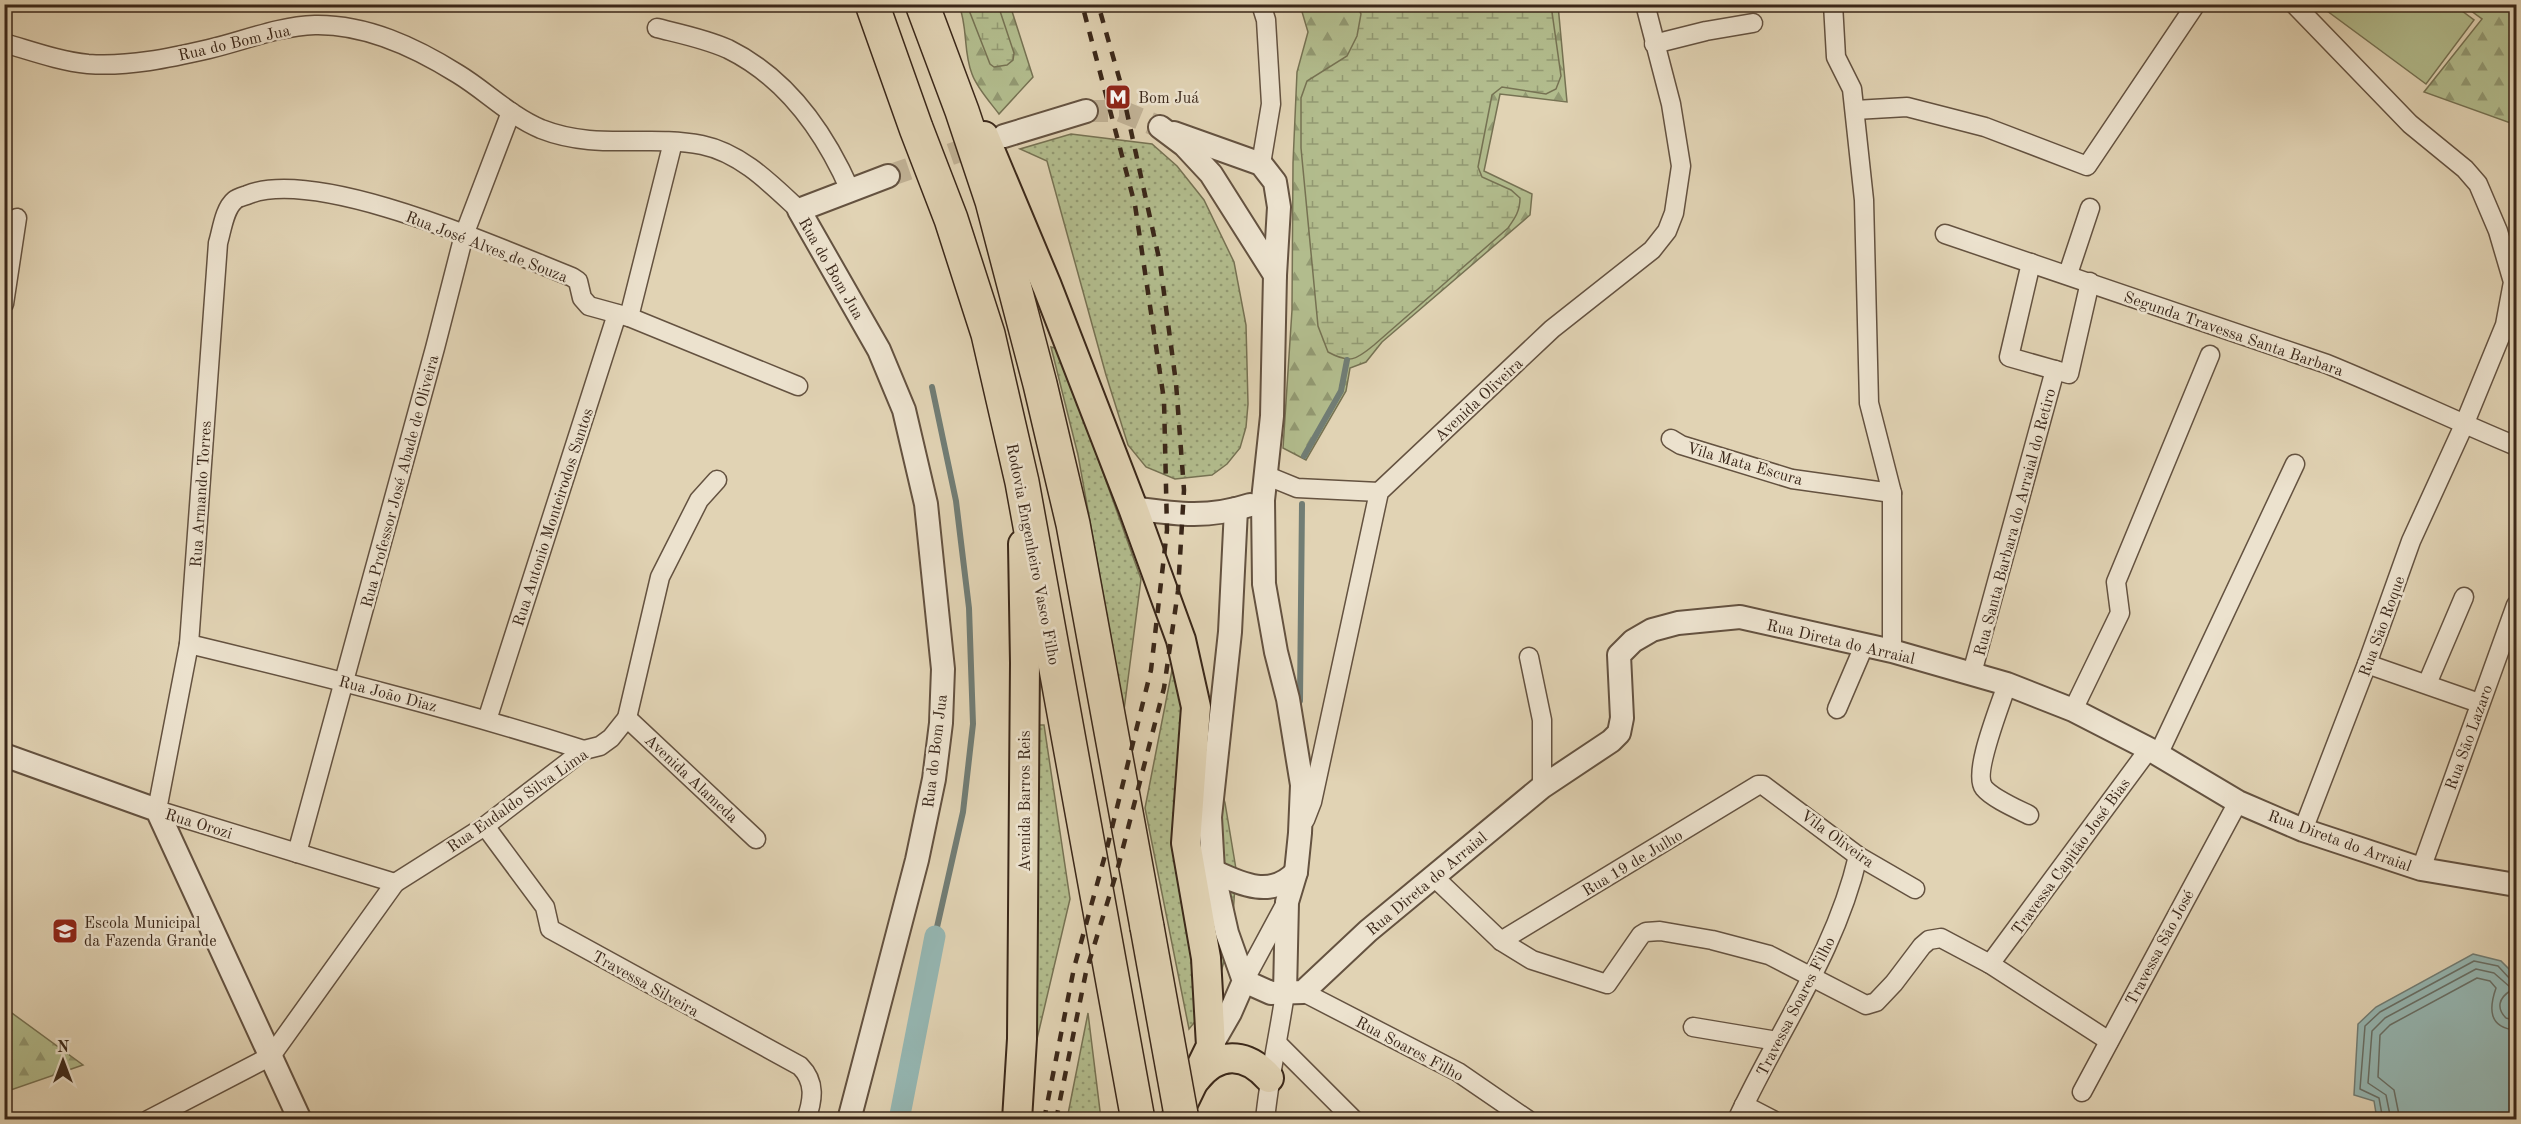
<svg xmlns="http://www.w3.org/2000/svg" width="2521" height="1124" viewBox="0 0 2521 1124" font-family="'Old Standard TT',serif">
	<style>
		.grass { fill: url(#grass-dots); stroke: #767253; stroke-width: 1.5 }
		.forest { fill: url(#forest-firs); stroke: #767253; stroke-width: 1.5 }
		.wetland { fill: url(#wetland-marsh); stroke: #767253; stroke-width: 1.5 }
		.garden { fill: #b2bc8d; stroke: #767253; stroke-width: 1.5 }
		.water { fill: #95b7b3; stroke: #717d75; stroke-width: 1.5 }
		.lines { fill: none; stroke-linecap: round; stroke-linejoin: round }
		.shore { stroke: #686f66; stroke-width: 1.5 }
		.stream { stroke: #717d75; stroke-width: 6 }
		.canal { stroke: #95b7b3; stroke-width: 21 }
		.tertiary-tunnel { stroke: #c0b195; stroke-width: 22; stroke-dasharray: 22 11; stroke-linecap: butt }
		.minor-casing { stroke: #645240; stroke-width: 21 }
		.tertiary-casing { stroke: #645240; stroke-width: 26 }
		.primary-casing { stroke: #3a2719; stroke-width: 32 }
		.motorway-casing { stroke: #3a2719; stroke-width: 36 }
		.minor { stroke: #ece2ce; stroke-width: 18 }
		.tertiary { stroke: #ece2ce; stroke-width: 22 }
		.primary { stroke: #e1d3b4; stroke-width: 28 }
		.motorway { stroke: #e1d3b4; stroke-width: 33 }
		.rail { stroke: #3a2719; stroke-width: 4.5; stroke-dasharray: 10 10; stroke-linecap: butt }
		.motorway-bridge-casing { stroke: #3a2719; stroke-width: 36; stroke-linecap: butt }
		.motorway-bridge { stroke: #e1d3b4; stroke-width: 33 }
		.labels { text-anchor: middle; stroke-width: 5; stroke-linejoin: round; paint-order: stroke }
		.street-label { font-size: 16px; fill: #3a2719; stroke: #ece2ce }
		.poi-label { font-size: 16px; fill: #3a2719; stroke: #ece2ce; text-anchor: start }
	</style>
	<defs>
		<pattern id="grass-dots" width="8" height="8" patternUnits="userSpaceOnUse" patternTransform="scale(1.5)"><rect width="8" height="8" fill="#b2bc8d"/><path d="M2 2h.1M6 6h.1" fill="none" stroke="#929972" stroke-width="1.8" stroke-linecap="round"/></pattern>
		<pattern id="forest-firs" width="22" height="20" patternUnits="userSpaceOnUse" patternTransform="scale(1.5)"><rect width="22" height="20" fill="#b2bc8d"/><path d="M5 1l3.5 6h-7zM16 11l3.5 6h-7z" fill="#929972"/></pattern>
		<pattern id="wetland-marsh" width="20" height="14" patternUnits="userSpaceOnUse" patternTransform="scale(1.5)"><rect width="20" height="14" fill="#b2bc8d"/><path d="M1 5h8M5 5V1M11 12h8M15 12V8" fill="none" stroke="#929972"/></pattern>
	</defs>
	<rect width="100%" height="100%" fill="#e1d3b4"/>
	<filter id="stains"><feTurbulence type="fractalNoise" baseFrequency=".00333" numOctaves="4"/><feColorMatrix values="0 0 0 0 .2 0 0 0 0 .09 0 0 0 0 .02 0 0 0 .5 -.17"/></filter>
	<radialGradient id="worn" r=".72"><stop offset=".6" stop-color="#630" stop-opacity="0"/><stop offset="1" stop-color="#630" stop-opacity=".3"/></radialGradient>
	<!-- grass -->
	<g class="grass">
		<path d="M1071,134L1152,144L1177,166L1204,200L1234,262L1246,325L1248,404L1246,427L1240,448L1227,464L1212,475L1175,479L1146,467L1128,445L1106,375L1047,161L1020,149Z"/>
		<path d="M1051,347L1059,349L1141,579L1124,710L1078,455Z"/>
		<path d="M1174,660L1209,748L1225,803L1236,869L1232,932L1214,998L1189,1029L1145,808Z"/>
		<path d="M1035,725H1044L1070,899L1037,1039Z"/>
		<path d="M1088,1013L1101,1119H1067Z"/>
	</g>
	<!-- forest -->
	<g class="forest">
		<path d="M959,5H1010L1033,77L999,114C990,102 977,88 972,74C963,52 968,27 959,5Z"/>
		<path d="M1300,5H1558L1567,102L1500,94L1484,171L1532,194L1530,215L1382,342L1366,362L1350,368L1346,391L1306,460L1283,448L1292,310L1293,163L1297,72L1308,32Z"/>
		<path d="M2463,5H2516V125L2424,92L2482,19Z"/>
		<path d="M4,1008H5L83,1065L5,1092Z"/>
	</g>
	<!-- wetland -->
	<g class="wetland">
		<path d="M967,5H998L1014,53L1013,60L1007,65L994,67L990,64Z"/>
		<path d="M1356,5H1551L1561,76L1556,89L1546,94L1502,87L1492,95L1478,167L1482,177L1511,190L1520,198C1520,211 1515,218 1508,228L1374,345C1356,360 1350,364 1328,352L1318,326L1301,148V98L1307,81L1347,56L1357,36L1361,14Z"/>
	</g>
	<!-- garden -->
	<path class="garden" d="M2319,5H2454L2474,20L2426,84Z"/>
	<!-- water -->
	<path class="water" d="M2473,954L2501,961L2516,976V1000L2513,1007L2516,1008V1119H2377L2374,1101L2354,1095L2358,1024L2376,1007Z"/>
	<g class="lines">
		<!-- shore -->
		<g class="shore">
			<path d="M2383,1120L2379,1098L2360,1089L2365,1026L2380,1012L2474,961L2498,966L2510,979L2516,980"/>
			<path d="M2391,1120L2386,1095L2368,1083L2372,1031L2385,1018L2476,969L2494,973L2510,987V991C2499,998 2496,1008 2506,1018L2516,1021"/>
			<path d="M2400,1120L2394,1090L2378,1077L2380,1035L2390,1025L2477,978L2490,981L2496,988C2489,1008 2488,1028 2516,1030"/>
		</g>
		<!-- stream -->
		<g class="stream">
			<path d="M932,387L956,501L969,608L973,724L963,812L935,936"/>
			<path d="M1304,456L1341,391L1347,360"/>
			<path d="M1297,706L1300,701L1302,504"/>
		</g>
		<!-- canal -->
		<path class="canal" d="M899,1120L935,936"/>
		<!-- tertiary-tunnel -->
		<g class="tertiary-tunnel">
			<path d="M1086,111H1121L1160,127"/>
			<path d="M888,176L986,142"/>
		</g>
		<!-- minor casing -->
		<g class="minor-casing">
			<g id="minor">
				<path d="M1833,4L1836,57L1852,89L1864,200L1869,403L1892,493V651"/>
				<path d="M2294,4L2410,124L2465,169L2478,184L2498,231L2513,282L2505,325L2464,425L2411,541L2367,664L2303,830"/>
				<path d="M657,28C681,34 706,39 728,49C787,78 824,131 850,190"/>
				<path d="M4,43C32,51 59,61 88,64C128,67 170,58 209,49C243,41 279,26 315,25C366,24 415,47 458,74C486,91 510,116 541,129C597,151 648,134 702,145C741,153 771,184 799,210"/>
				<path d="M1654,44L1706,31L1753,23"/>
				<path d="M1855,110L1907,107L1985,127L2087,166L2196,4"/>
				<path d="M1261,164L1271,104L1266,20L1261,4"/>
				<path d="M1945,234L2327,364C2391,390 2453,420 2516,446"/>
				<path d="M2031,263L2009,357L2069,374L2090,282"/>
				<path d="M2068,274L2090,208"/>
				<path d="M4,304L17,218"/>
				<path d="M629,317L673,142"/>
				<path d="M1671,439L1681,445L1792,479L1892,493"/>
				<path d="M1265,475L1297,488L1379,492"/>
				<path d="M189,644C322,676 454,709 584,750"/>
				<path d="M1529,657L1542,720V787"/>
				<path d="M2367,664L2479,703"/>
				<path d="M1972,673L2055,370"/>
				<path d="M2007,684C2001,704 1972,773 1984,788C1992,798 2017,809 2029,815"/>
				<path d="M2427,684L2464,597"/>
				<path d="M1837,709L1864,646"/>
				<path d="M2073,710L2120,613L2116,582L2210,355"/>
				<path d="M627,718L756,839"/>
				<path d="M487,720L617,314"/>
				<path d="M2158,755L2295,464"/>
				<path d="M1305,820L1312,802L1379,492L1552,329L1652,250L1667,231L1674,213L1681,166L1671,104L1645,4"/>
				<path d="M485,826L545,907L550,929L800,1066C816,1082 813,1100 806,1120"/>
				<path d="M297,853L435,348L464,235L511,112"/>
				<path d="M2421,869L2516,605"/>
				<path d="M1433,876L1501,941L1532,960L1607,984L1641,935L1646,932L1660,931L1712,940L1769,955L1866,1005L1876,1002L1894,983L1922,946L1929,940L1941,938L1990,964L2109,1041"/>
				<path d="M395,883L157,810L189,644L218,243C222,230 224,209 235,200C237,198 244,196 247,195C317,166 501,249 572,277L578,281L582,298L589,306L629,317L798,386"/>
				<path d="M1501,941L1758,785H1763L1858,856L1915,889"/>
				<path d="M1990,964L2149,749"/>
				<path d="M1244,981L1286,903"/>
				<path d="M1303,992L1458,1072L1528,1120"/>
				<path d="M1693,1027L1777,1041"/>
				<path d="M1278,1044L1354,1120"/>
				<path d="M2082,1092L2238,802"/>
				<path d="M1744,1105L1773,1120"/>
				<path d="M148,1120L271,1056L395,883L485,826L584,750L600,746L611,738L627,718L660,577L699,500L717,480"/>
				<path d="M1265,1120C1269,1077 1279,1035 1285,993"/>
				<path d="M1737,1120C1778,1031 1836,952 1858,856"/>
			</g>
		</g>
		<!-- tertiary casing -->
		<g class="tertiary-casing">
			<g id="tertiary">
				<path d="M1160,127L1184,145L1211,174L1275,275L1272,416L1263,500L1264,584L1276,652L1288,699L1302,785L1300,833L1296,872L1287,902L1285,993"/>
				<path d="M1174,133L1261,164L1275,182L1279,207L1275,275"/>
				<path d="M1004,136L1086,111"/>
				<path d="M1133,508C1176,514 1207,519 1250,505"/>
				<path d="M4,755L157,810L300,1120"/>
				<path d="M1213,871C1241,884 1271,899 1296,872"/>
				<path d="M1244,981L1271,993L1303,992L1368,931L1542,787L1611,741L1619,733L1622,718L1619,655L1633,641L1652,630L1678,623L1740,617L1892,651L2007,684L2073,710L2149,749L2238,802L2303,830L2421,869L2516,885"/>
				<path d="M1211,1046L1230,1013L1244,981L1227,933L1213,871L1210,817L1230,632L1236,509"/>
				<path d="M849,1120L917,860L934,779L941,723L943,669L926,504L904,410L879,350L799,210L888,176"/>
			</g>
		</g>
		<!-- primary casing -->
		<g class="primary-casing">
			<g id="primary">
				<path d="M984,136L1047,286L1133,508L1181,640L1196,707L1186,843L1206,958L1211,1046L1176,1118"/>
				<path d="M1196,1079C1218,1051 1246,1052 1269,1078"/>
				<path d="M1017,1120L1022,1039L1025,663L1023,544"/>
			</g>
		</g>
		<!-- motorway casing -->
		<g class="motorway-casing">
			<g id="motorway">
				<path d="M872,4L916,128L951,219L988,334L1022,482L1138,1120"/>
				<path d="M922,4L962,111L992,201L1040,384L1073,524L1147,927"/>
			</g>
		</g>
		<!-- minor -->
		<use href="#minor" class="minor"/>
		<!-- tertiary -->
		<use href="#tertiary" class="tertiary"/>
		<!-- primary -->
		<use href="#primary" class="primary"/>
		<!-- motorway -->
		<use href="#motorway" class="motorway"/>
		<!-- rail -->
		<g class="rail">
			<path d="M1044,1120L1074,968L1107,848L1151,670L1167,530L1164,400L1135,205L1082,4"/>
			<path d="M1056,1120L1086,972L1117,871L1164,688L1178,591L1184,490L1176,383L1160,263L1120,81L1098,4"/>
		</g>
		<!-- motorway-bridge casing -->
		<g class="motorway-bridge-casing">
			<path id="motorway-bridge" d="M1147,927L1182,1120"/>
		</g>
		<!-- motorway-bridge -->
		<use href="#motorway-bridge" class="motorway-bridge"/>
	</g>
	<!-- icons -->
	<defs>
		<g id="metro-square" transform="scale(1.35)"><rect x="-9" y="-9" width="18" height="18" rx="4" fill="#8f2418" stroke="#ece2ce"/><path d="M-5.5 5V-5H-3L0 0L3-5H5.5V5H3V-.5L0 4L-3-.5V5Z" fill="#fff"/></g>
		<g id="school-square" transform="scale(1.35)"><rect x="-9" y="-9" width="18" height="18" rx="4" fill="#8f2418" stroke="#ece2ce"/><path d="M0-5L7-2L0 1L-7-2ZM-4 1L0 2.5L4 1V4Q0 6-4 4Z" fill="#fff"/></g>
	</defs>
	<g fill-rule="evenodd">
		<use href="#metro-square" x="1118" y="97"/>
		<use href="#school-square" x="65" y="931"/>
	</g>
	<g class="labels">
		<!-- street labels -->
		<g class="street-label">
			<text transform="translate(234 42) rotate(-13)" y="6">Rua do Bom Jua</text>
			<text transform="translate(487 246) rotate(21)" y="6">Rua José Alves de Souza</text>
			<text transform="translate(832 268) rotate(60)" y="6">Rua do Bom Jua</text>
			<text transform="translate(2234 333) rotate(19)" y="6">Segunda Travessa Santa Barbara</text>
			<text transform="translate(1478 399) rotate(-43)" y="6">Avenida Oliveira</text>
			<text transform="translate(1745 463) rotate(16)" y="6">Vila Mata Escura</text>
			<text transform="translate(399 481) rotate(-75)" y="6">Rua Professor José Abade de Oliveira</text>
			<text transform="translate(200 494) rotate(-86)" y="6">Rua Armando Torres</text>
			<text transform="translate(552 517) rotate(-72)" y="6">Rua Antonio Monteirodos Santos</text>
			<text transform="translate(2014 522) rotate(-75)" y="6">Rua Santa Barbara do Arraial do Retiro</text>
			<text transform="translate(1034 554) rotate(79)" y="6">Rodovia Engenheiro Vasco Filho</text>
			<text transform="translate(2381 626) rotate(-70)" y="6">Rua São Roque</text>
			<text transform="translate(1841 641) rotate(13)" y="6">Rua Direta do Arraial</text>
			<text transform="translate(388 693) rotate(15)" y="6">Rua João Diaz</text>
			<text transform="translate(2468 737) rotate(-70)" y="6">Rua São Lazaro</text>
			<text transform="translate(934 751) rotate(-83)" y="6">Rua do Bom Jua</text>
			<text transform="translate(692 778) rotate(43)" y="6">Avenida Alameda</text>
			<text transform="translate(517 800) rotate(-35)" y="6">Rua Eudaldo Silva Lima</text>
			<text transform="translate(1024 801) rotate(-90)" y="6">Avenida Barros Reis</text>
			<text transform="translate(199 823) rotate(17)" y="6">Rua Orozi</text>
			<text transform="translate(1838 838) rotate(36)" y="6">Vila Oliveira</text>
			<text transform="translate(2340 840) rotate(20)" y="6">Rua Direta do Arraial</text>
			<text transform="translate(2070 856) rotate(-54)" y="6">Travessa Capitão José Bias</text>
			<text transform="translate(1632 862) rotate(-31)" y="6">Rua 19 de Julho</text>
			<text transform="translate(1426 883) rotate(-40)" y="6">Rua Direta do Arraial</text>
			<text transform="translate(2159 947) rotate(-62)" y="6">Travessa São José</text>
			<text transform="translate(646 983) rotate(29)" y="6">Travessa Silveira</text>
			<text transform="translate(1795 1006) rotate(-63)" y="6">Travessa Soares Filho</text>
			<text transform="translate(1410 1048) rotate(28)" y="6">Rua Soares Filho</text>
		</g>
		<!-- poi labels -->
		<g class="poi-label">
			<text x="1138" y="103">Bom Juá</text>
			<text x="84" y="928">Escola Municipal<tspan x="84" dy="18">da Fazenda Grande</tspan></text>
		</g>
	</g>
	<!-- margin -->
	<rect width="2521" height="1124" fill="none" stroke="#e1d3b4" stroke-width="24"/>
	<rect x="6" y="6" width="2509" height="1112" fill="none" stroke="#3a2719" stroke-width="3"/>
	<rect x="12" y="12" width="2497" height="1100" fill="none" stroke="#3a2719" stroke-width="1.5"/>
	<!-- north arrow -->
	<g transform="translate(63 1061)" stroke="#ece2ce" stroke-width="4.5" paint-order="stroke">
	<path d="M0-4.5L10 22L0 15L-10 22Z" fill="#3a2719"/>
	<text y="-9" font-size="16" font-weight="bold" text-anchor="middle" fill="#3a2719">N</text>
	</g>
	<rect width="100%" height="100%" filter="url(#stains)"/>
	<rect width="100%" height="100%" fill="url(#worn)"/>
</svg>
